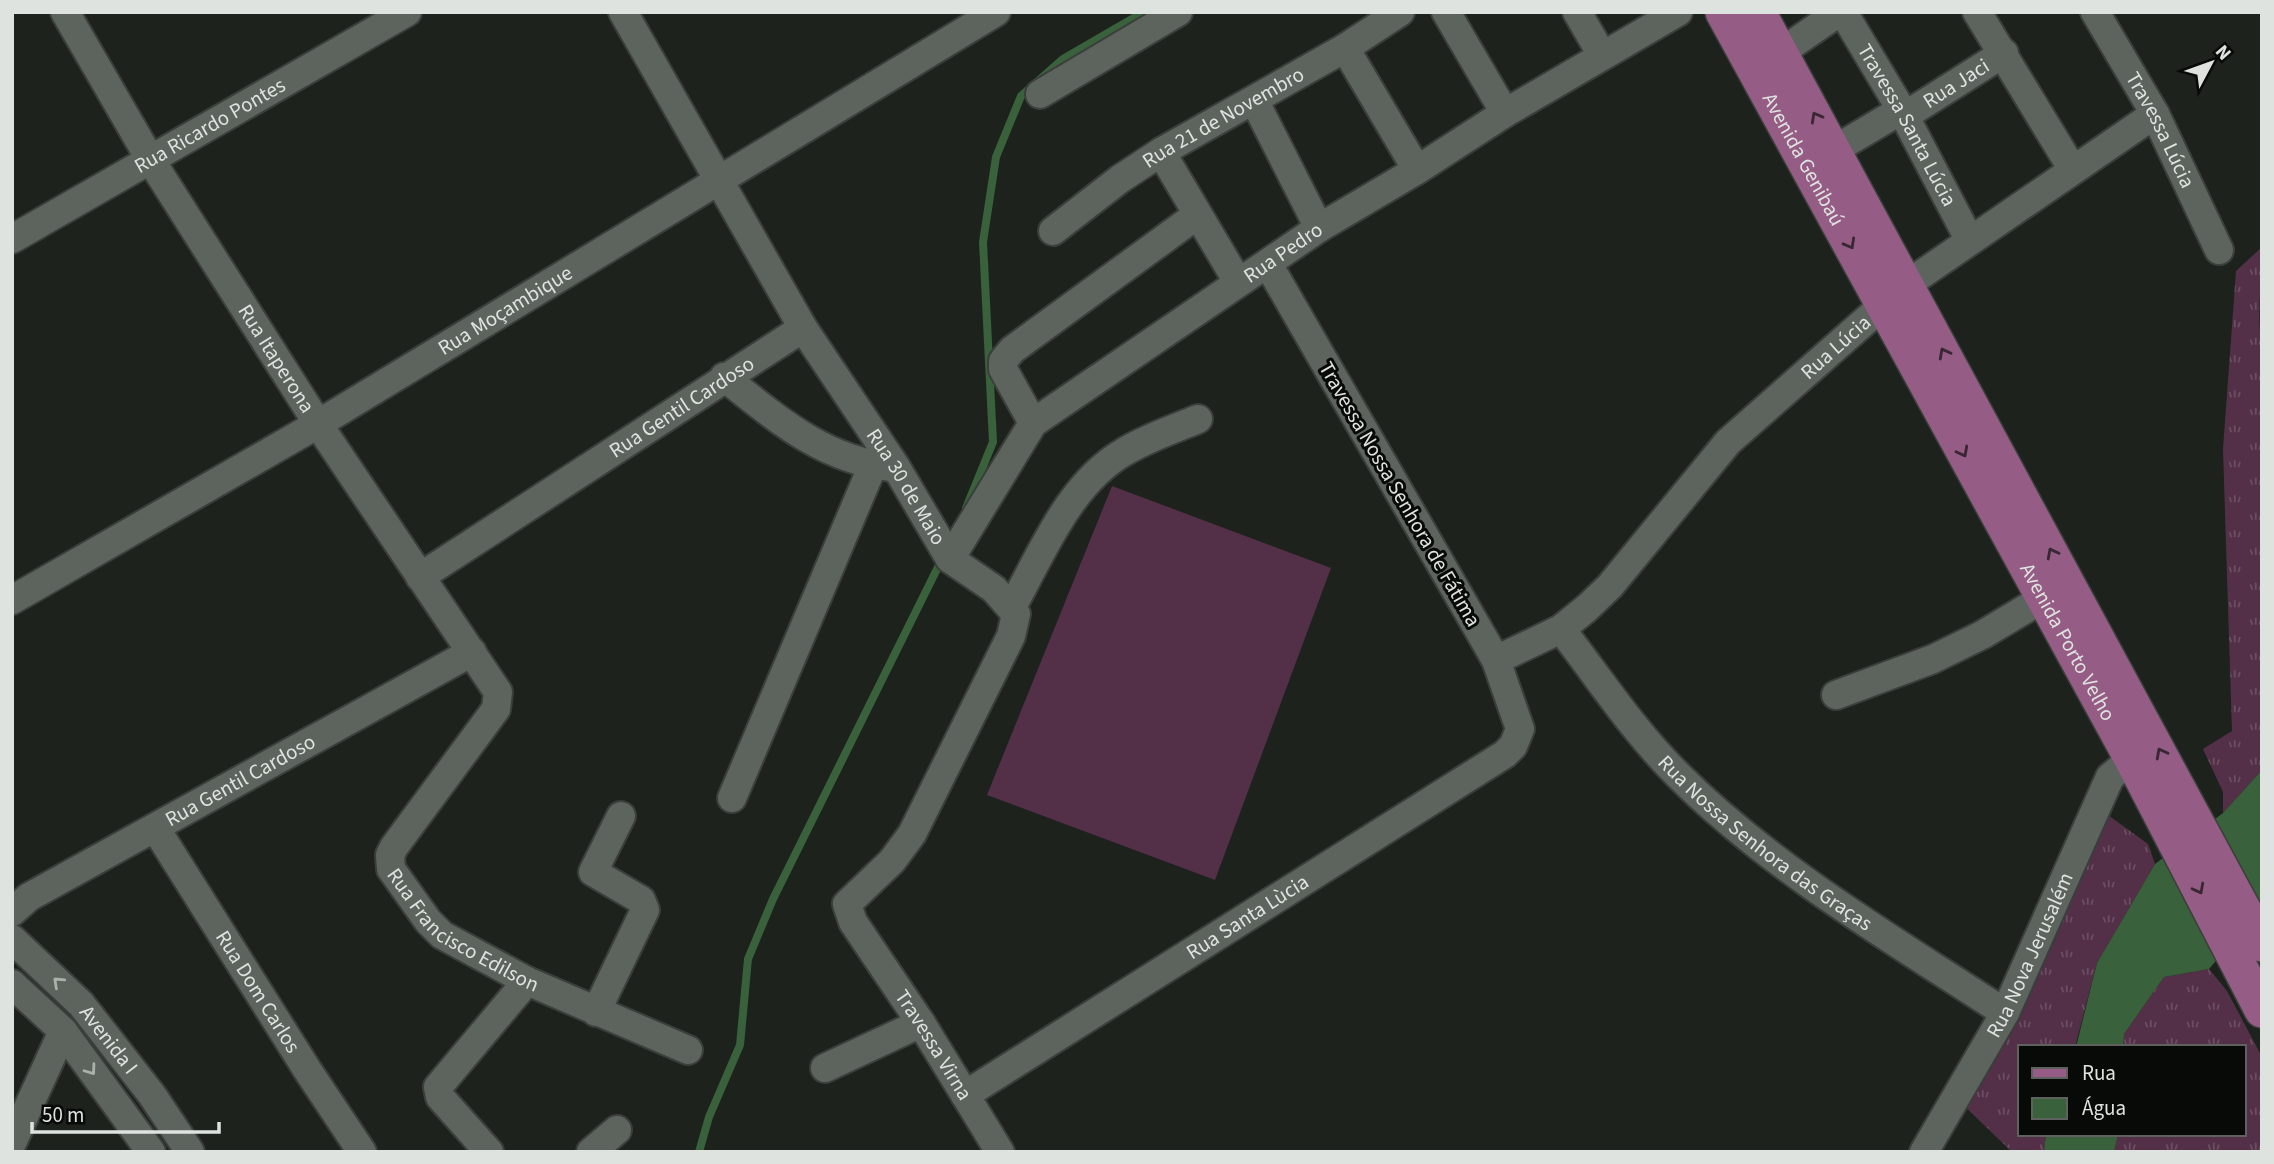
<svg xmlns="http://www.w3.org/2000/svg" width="2274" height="1164" viewBox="0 0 2274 1164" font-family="'Source Sans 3',sans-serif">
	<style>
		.grass { fill: url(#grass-tufts) }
		.garden { fill: #533048 }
		.water { fill: #39613b }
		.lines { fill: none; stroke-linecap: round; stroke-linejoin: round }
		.stream { stroke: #39613b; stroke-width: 8 }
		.minor-casing { stroke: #3b3f3b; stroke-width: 32 }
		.major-casing { stroke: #3b3f3b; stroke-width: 38 }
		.minor { stroke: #5d635d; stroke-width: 28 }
		.major { stroke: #955c85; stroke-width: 35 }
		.oneway { stroke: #392734 }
		.oneway2 { stroke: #abb0ab }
		.labels { text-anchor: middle; stroke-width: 6; stroke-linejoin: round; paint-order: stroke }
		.street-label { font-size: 21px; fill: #dfe3df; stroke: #080a08 }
	</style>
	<defs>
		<pattern id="grass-tufts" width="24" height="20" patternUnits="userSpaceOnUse" patternTransform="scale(1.75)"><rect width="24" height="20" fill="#533048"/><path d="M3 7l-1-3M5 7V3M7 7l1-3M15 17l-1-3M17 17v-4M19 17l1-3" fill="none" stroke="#6b4e62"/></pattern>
	</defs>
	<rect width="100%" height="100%" fill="#1d221d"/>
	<!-- grass -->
	<g class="grass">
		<path d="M2262,247C2262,277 2256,319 2262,345V770L2223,813V792L2203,749L2232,731L2223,449L2236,271Z"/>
		<path d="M2097,807L2148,844L2155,864L2097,963L2075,1047H2020V1134H2046L2044,1152H2012L1957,1099Z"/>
		<path d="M2209,969L2227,991L2262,1057V1152H2114L2118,1134H2244V1047H2123L2124,1034L2164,977Z"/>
	</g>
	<!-- garden -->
	<path class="garden" d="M1112,486L1331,568L1215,880L987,795Z"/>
	<!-- water -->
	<g class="water">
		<path d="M2262,770V906L2209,969L2164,977L2124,1034L2123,1047H2076L2097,963L2155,864L2223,813Z"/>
		<path d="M2046,1134H2118L2114,1152H2044Z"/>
	</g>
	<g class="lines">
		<!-- stream -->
		<g class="stream">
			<path d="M966,508L993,442L983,242L996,157L1021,96L1063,59L1144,12"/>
			<path d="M699,1152L709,1117L740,1045L748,959L773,899L943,557"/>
		</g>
		<!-- minor casing -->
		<g class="minor-casing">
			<g id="minor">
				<path id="s1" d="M65,12L150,159L318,424L498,692L496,709L394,847L390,855L391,869L428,921L442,935L527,981L688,1050"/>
				<path id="s2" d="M623,12L803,328L896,467L950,559L994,589L1016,614L1011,636L912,834L892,861L847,904L853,922L921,1023L1000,1152"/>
				<path d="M1446,12L1505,113"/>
				<path d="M1577,12L1602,55"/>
				<path id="s3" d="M1843,12L1902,111L1969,239"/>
				<path d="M1977,12L2073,170"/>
				<path id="s4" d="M2095,12L2155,114L2219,250"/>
				<path d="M1345,48L1417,170"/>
				<path d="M1764,64L1839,12"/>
				<path d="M1040,94L1178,12"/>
				<path d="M1254,100L1319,228"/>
				<path id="s5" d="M1834,150L1891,116L1914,110L2004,53"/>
				<path d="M1161,152L1238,282"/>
				<path id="s6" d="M1053,231L1120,179L1161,152L1345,48L1400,12"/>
				<path id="s7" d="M12,239L407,12"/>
				<path d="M724,377C776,418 823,460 891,467"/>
				<path d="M1033,423L1003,369V361L1012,350L1197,215"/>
				<path id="s8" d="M950,559L1033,423L1319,228L1417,170L1505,113L1678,12"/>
				<path id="s9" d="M420,577L803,328"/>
				<path id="s10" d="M12,600L318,424L996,12"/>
				<path d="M1012,607C1042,553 1069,484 1124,452C1147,438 1174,429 1198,419"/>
				<path id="s11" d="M1561,629C1599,678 1634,732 1678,775C1772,869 1895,941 2005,1013"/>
				<path id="s12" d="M1496,660L1561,629L1587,608L1610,586L1728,442L1906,285L2155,114"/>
				<path d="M1836,695L1933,659L1982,635L2042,599"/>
				<path d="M732,798L873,465"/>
				<path id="s13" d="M156,829L308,1071L362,1152"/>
				<path id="s14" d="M12,912L29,897L472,652"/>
				<path id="s15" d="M12,939L81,1004L152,1095L190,1152"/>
				<path d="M12,984L63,1031L151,1152"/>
				<path d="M596,1012L645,910L641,900L593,872L621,816"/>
				<path d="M825,1068L921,1023"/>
				<path id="s16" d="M965,1095L1505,754L1513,746L1520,729L1496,660L1268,264"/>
				<path d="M12,1143L63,1031"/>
				<path d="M489,1152L440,1097L438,1087L527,981"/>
				<path d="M591,1152L617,1130"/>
				<path id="s17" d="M1924,1152L2005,1013L2110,777L2132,759"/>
			</g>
		</g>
		<!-- major casing -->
		<g class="major-casing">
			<g id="major">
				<path id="s18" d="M1723,12L2132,759L2262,1010"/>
				<path d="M1758,12L2262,944"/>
			</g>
		</g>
		<!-- minor -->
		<use href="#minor" class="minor"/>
		<!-- major -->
		<use href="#major" class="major"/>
	</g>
	<!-- one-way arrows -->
	<defs><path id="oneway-chevron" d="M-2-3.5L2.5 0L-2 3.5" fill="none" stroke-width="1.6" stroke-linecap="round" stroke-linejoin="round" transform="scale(1.75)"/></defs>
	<g class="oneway">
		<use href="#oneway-chevron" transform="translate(1816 117) rotate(-119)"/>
		<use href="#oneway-chevron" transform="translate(1850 244) rotate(61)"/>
		<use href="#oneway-chevron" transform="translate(1944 353) rotate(-118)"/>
		<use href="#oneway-chevron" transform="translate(1963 452) rotate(62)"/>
		<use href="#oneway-chevron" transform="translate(2052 553) rotate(-118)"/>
		<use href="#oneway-chevron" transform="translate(2161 753) rotate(-118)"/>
		<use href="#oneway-chevron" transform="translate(2199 889) rotate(62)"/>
	</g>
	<g class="oneway2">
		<use href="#oneway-chevron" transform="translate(58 982) rotate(-137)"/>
		<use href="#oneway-chevron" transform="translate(91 1070) rotate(54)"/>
	</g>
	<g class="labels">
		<!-- street labels -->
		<g class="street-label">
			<text dy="7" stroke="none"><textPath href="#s5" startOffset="140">Rua Jaci</textPath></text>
			<text dy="7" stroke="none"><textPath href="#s6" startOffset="205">Rua 21 de Novembro</textPath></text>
			<text dy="7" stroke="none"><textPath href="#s7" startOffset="228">Rua Ricardo Pontes</textPath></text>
			<text dy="7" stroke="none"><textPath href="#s3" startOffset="130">Travessa Santa Lúcia</textPath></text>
			<text dy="7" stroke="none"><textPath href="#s4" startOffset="135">Travessa Lúcia</textPath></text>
			<text dy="7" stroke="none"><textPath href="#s18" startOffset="168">Avenida Genibaú</textPath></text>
			<text dy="7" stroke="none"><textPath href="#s8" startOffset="462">Rua Pedro</textPath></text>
			<text dy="7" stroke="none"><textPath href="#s10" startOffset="572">Rua Moçambique</textPath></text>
			<text dy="7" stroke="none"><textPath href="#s12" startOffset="467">Rua Lúcia</textPath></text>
			<text dy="7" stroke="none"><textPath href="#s1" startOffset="406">Rua Itaperona</textPath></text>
			<text dy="7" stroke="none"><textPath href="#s9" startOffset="312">Rua Gentil Cardoso</textPath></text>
			<text dy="7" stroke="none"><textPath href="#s2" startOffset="553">Rua 30 de Maio</textPath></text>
			<text transform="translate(1400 494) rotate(60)" y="7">Travessa Nossa Senhora de Fátima</text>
			<text dy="7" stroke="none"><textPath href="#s18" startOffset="718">Avenida Porto Velho</textPath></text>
			<text dy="7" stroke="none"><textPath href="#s14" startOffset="264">Rua Gentil Cardoso</textPath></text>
			<text dy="7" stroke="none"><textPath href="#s11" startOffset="298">Rua Nossa Senhora das Graças</textPath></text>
			<text dy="7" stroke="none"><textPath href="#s16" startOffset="334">Rua Santa Lùcia</textPath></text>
			<text dy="7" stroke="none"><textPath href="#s1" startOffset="1115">Rua Francisco Edilson</textPath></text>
			<text dy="7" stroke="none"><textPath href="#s17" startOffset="224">Rua Nova Jerusalém</textPath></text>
			<text dy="7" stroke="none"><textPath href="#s13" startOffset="192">Rua Dom Carlos</textPath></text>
			<text dy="7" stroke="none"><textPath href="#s15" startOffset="140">Avenida I</textPath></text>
			<text dy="7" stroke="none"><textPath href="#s2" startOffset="1230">Travessa Virna</textPath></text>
		</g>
	</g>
	<!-- border -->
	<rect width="2274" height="1164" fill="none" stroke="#dfe3df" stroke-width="28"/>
	<!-- legend -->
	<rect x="2018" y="1045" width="228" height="91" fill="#080a08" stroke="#5e615e" stroke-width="2"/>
	<rect x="2032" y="1068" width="35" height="10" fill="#955c85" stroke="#5e615e" stroke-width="2"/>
	<text x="2082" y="1080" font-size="21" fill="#dfe3df">Rua</text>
	<rect x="2032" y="1098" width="35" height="21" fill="#39613b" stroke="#5e615e" stroke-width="2"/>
	<text x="2082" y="1115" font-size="21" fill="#dfe3df">Água</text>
	<!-- north arrow -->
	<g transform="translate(2211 63) rotate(49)" stroke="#080a08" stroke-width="5" paint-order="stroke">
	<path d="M0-5L12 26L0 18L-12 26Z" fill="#dfe3df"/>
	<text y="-10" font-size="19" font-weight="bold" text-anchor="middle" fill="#dfe3df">N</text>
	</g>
	<!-- scale -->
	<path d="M32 1122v10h187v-10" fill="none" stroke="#dfe3df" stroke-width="3.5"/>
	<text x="42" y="1122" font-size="21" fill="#dfe3df" stroke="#080a08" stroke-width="5" paint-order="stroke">50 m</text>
</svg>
